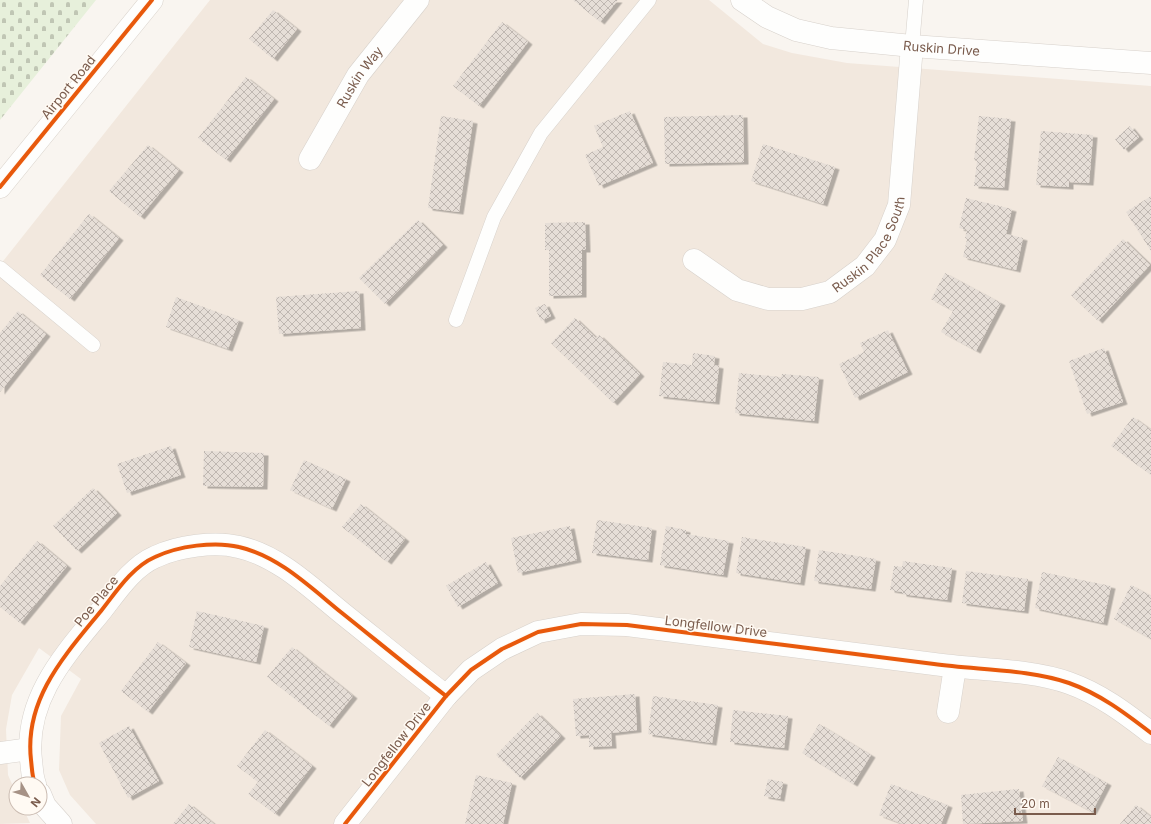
<svg xmlns="http://www.w3.org/2000/svg" width="1151" height="824" viewBox="0 0 1151 824" font-family="Inter,sans-serif">
	<style>
		.residential { fill: #f2e8de }
		.cemetery { fill: url(#cemetery-stones) }
		.building { fill: url(#building-cross-hatch); filter: url(#shadow) }
		.lines { fill: none; stroke-linecap: round; stroke-linejoin: round }
		.service-casing { stroke: #d7d1cb; stroke-width: 15 }
		.minor-casing { stroke: #d7d1cb; stroke-width: 23 }
		.secondary-casing { stroke: #d9d2cb; stroke-width: 23 }
		.service { stroke: #fefefd; stroke-width: 14 }
		.minor { stroke: #fefefd; stroke-width: 22 }
		.secondary { stroke: #fefefd; stroke-width: 22 }
		.cycleway-casing { stroke: #fffaf3; stroke-width: 6 }
		.cycleway { stroke: #e8590c; stroke-width: 4 }
		.labels { text-anchor: middle; stroke-width: 3; stroke-linejoin: round; paint-order: stroke }
		.street-label { font-size: 13px; fill: #7a5c4d; stroke: #fffaf3 }
	</style>
	<defs>
		<pattern id="cemetery-stones" width="16" height="16" patternUnits="userSpaceOnUse"><rect width="16" height="16" fill="#e7f0db"/><path d="M2 7V4a2 2 0 0 1 4 0v3zM10 15v-3a2 2 0 0 1 4 0v3z" fill="#c0c6b4"/></pattern>
		<pattern id="building-cross-hatch" width="8" height="8" patternUnits="userSpaceOnUse"><rect width="8" height="8" fill="#e6ded7"/><path d="M0 0l8 8M0 8l8-8" fill="none" stroke="#bfb7b1"/></pattern>
		<filter id="shadow"><feDropShadow dx="4.5" dy="2.5" stdDeviation="0" flood-color="#0004"/></filter>
	</defs>
	<rect width="100%" height="100%" fill="#f9f5f0"/>
	<!-- residential -->
	<path class="residential" d="M210,0H709L763,44L792,53L847,63L1151,86V824H96L70,795L59,770L61,716L81,679L39,648L12,695L6,729L8,775L16,793V808H23L30,823L0,824V265Z"/>
	<!-- cemetery -->
	<path class="cemetery" d="M0,0H96L0,120Z"/>
	<!-- building -->
	<g class="building">
		<path d="M573,0H618L600,22Z"/>
		<path d="M273,10L297,29L273,59L249,39Z"/>
		<path d="M502,22L528,42L479,106L453,86Z"/>
		<path d="M246,77L274,99L226,160L198,138Z"/>
		<path d="M630,111L653,163L599,186L585,155L603,147L594,126Z"/>
		<path d="M743,115L744,162L665,164L664,117Z"/>
		<path d="M441,116L473,121L459,212L428,208Z"/>
		<path d="M979,116L1011,119L1004,188L974,186L977,161L974,160Z"/>
		<path d="M1130,126L1139,137L1124,150L1115,139Z"/>
		<path d="M1041,131L1093,135L1089,183L1069,182V187L1036,185Z"/>
		<path d="M763,144L835,167L823,204L751,181Z"/>
		<path d="M148,145L179,170L140,217L109,191Z"/>
		<path d="M1151,196V251L1126,212Z"/>
		<path d="M966,198L1012,209L1006,234L1023,238L1016,270L963,257L967,239L965,238L967,230L959,228Z"/>
		<path d="M89,214L119,238L70,299L40,275Z"/>
		<path d="M418,220L443,245L385,304L359,278Z"/>
		<path d="M585,222L586,250H582V295L549,296V250H545V223Z"/>
		<path d="M1123,239L1150,265L1098,321L1071,295Z"/>
		<path d="M945,273L1001,303L976,351L941,332L953,311L931,299Z"/>
		<path d="M359,291L361,328L279,334L276,297Z"/>
		<path d="M176,297L239,320L228,349L166,327Z"/>
		<path d="M545,304L551,316L541,321L535,308Z"/>
		<path d="M18,311L46,334L0,392V333Z"/>
		<path d="M575,318L596,338L599,335L640,374L613,403L551,343Z"/>
		<path d="M888,330L908,372L855,398L839,364L864,352L860,343Z"/>
		<path d="M1104,348L1123,402L1087,414L1069,361Z"/>
		<path d="M693,353L715,356L714,365L719,366L715,402L659,396L663,362L692,365Z"/>
		<path d="M739,373L781,377L782,374L819,377L814,421L735,413Z"/>
		<path d="M1133,417L1151,430V475L1111,446Z"/>
		<path d="M171,446L181,475L127,493L117,464Z"/>
		<path d="M204,451L264,453L263,487L203,486Z"/>
		<path d="M304,460L346,479L332,509L290,490Z"/>
		<path d="M93,488L117,513L77,551L53,526Z"/>
		<path d="M361,504L405,539L387,562L342,527Z"/>
		<path d="M597,520L652,528L648,560L592,553Z"/>
		<path d="M570,526L577,560L518,573L511,538Z"/>
		<path d="M666,526L686,530V534L729,541L723,575L660,565Z"/>
		<path d="M742,537L806,547L800,583L736,573Z"/>
		<path d="M37,541L67,566L20,623L0,607V586Z"/>
		<path d="M819,550L876,559L871,589L814,581Z"/>
		<path d="M903,561L952,568L947,600L902,594V592L890,590L894,566L902,567Z"/>
		<path d="M486,562L498,583L458,607L446,586Z"/>
		<path d="M966,571L1028,579L1024,611L962,603Z"/>
		<path d="M1042,572L1111,586L1103,623L1035,608Z"/>
		<path d="M1131,585L1151,596V639L1114,619Z"/>
		<path d="M197,611L264,626L256,662L189,647Z"/>
		<path d="M158,642L186,663L148,712L121,691Z"/>
		<path d="M292,647L353,696L329,726L267,677Z"/>
		<path d="M635,694L637,730L611,733L612,746L589,747V735L576,736L573,699Z"/>
		<path d="M653,696L718,705L712,743L648,734Z"/>
		<path d="M733,710L788,716L784,748L730,742Z"/>
		<path d="M537,713L561,736L520,778L496,755Z"/>
		<path d="M819,724L871,755L853,784L802,753Z"/>
		<path d="M129,726L159,781L128,798L99,743Z"/>
		<path d="M265,730L312,766L275,814L248,794L258,782L237,766Z"/>
		<path d="M1058,757L1107,783L1092,812L1042,786Z"/>
		<path d="M476,775L512,783L503,824H465Z"/>
		<path d="M768,779L783,782L780,799L764,796Z"/>
		<path d="M891,784L948,805L941,824H903L879,815Z"/>
		<path d="M1019,789L1023,821L963,824L961,795Z"/>
		<path d="M189,804L214,824H173Z"/>
		<path d="M1136,805L1151,817V824H1120Z"/>
	</g>
	<g class="lines">
		<!-- service casing -->
		<g class="service-casing">
			<g id="service">
				<path d="M912,46L916,0"/>
				<path d="M0,268L93,345"/>
				<path d="M456,320L494,217L541,133L649,0"/>
			</g>
		</g>
		<!-- minor casing -->
		<g class="minor-casing">
			<g id="minor">
				<path id="s1" d="M742,0L767,17L796,30L831,38L912,46L1151,63"/>
				<path id="s2" d="M310,159L358,75L418,0"/>
				<path id="s3" d="M694,260L737,290L768,299H802L830,292L865,266L885,240L899,205L912,46"/>
				<path d="M948,712L955,667"/>
				<path d="M0,753L30,749"/>
				<path d="M35,784C32,777 32,768 31,760C24,699 65,655 101,611C116,592 132,567 155,557C178,546 215,541 239,547C279,556 311,588 342,613C377,641 411,669 446,696"/>
				<path d="M40,794L45,806L61,824"/>
				<path d="M345,824L446,696L471,670L502,649L538,632L581,624L627,625C729,638 832,651 934,664C976,670 1030,669 1069,683C1100,694 1125,713 1151,733"/>
			</g>
		</g>
		<!-- secondary casing -->
		<g class="secondary-casing">
			<path id="secondary" d="M0,187L152,0"/>
		</g>
		<!-- service -->
		<use href="#service" class="service"/>
		<!-- minor -->
		<use href="#minor" class="minor"/>
		<!-- secondary -->
		<use href="#secondary" class="secondary"/>
		<!-- cycleway casing -->
		<g class="cycleway-casing">
			<g id="cycleway">
				<path d="M0,187L152,0"/>
				<path d="M35,784C32,777 32,768 31,760C24,699 65,655 101,611C116,592 132,567 155,557C178,546 215,541 239,547C279,556 311,588 342,613C377,641 411,669 446,696"/>
				<path d="M345,824L446,696L471,670L502,649L538,632L581,624L627,625C729,638 832,651 934,664C976,670 1030,669 1069,683C1100,694 1125,713 1151,733"/>
			</g>
		</g>
		<!-- cycleway -->
		<use href="#cycleway" class="cycleway"/>
	</g>
	<g class="labels">
		<!-- street labels -->
		<g class="street-label">
			<text dy="5" stroke="none"><textPath href="#s1" startOffset="209">Ruskin Drive</textPath></text>
			<text dy="5" stroke="none"><textPath href="#s2" startOffset="96">Ruskin Way</textPath></text>
			<text transform="translate(68 87) rotate(-51)" y="5">Airport Road</text>
			<text dy="5" stroke="none"><textPath href="#s3" startOffset="211">Ruskin Place South</textPath></text>
			<text transform="translate(96 601) rotate(-51)" y="5">Poe Place</text>
			<text transform="translate(716 626) rotate(7)" y="5">Longfellow Drive</text>
			<text transform="translate(396 744) rotate(-52)" y="5">Longfellow Drive</text>
		</g>
	</g>
	<!-- north arrow -->
	<g transform="translate(28 796) rotate(129)"><circle r="19" fill="#fffaf3" stroke="#cabbb1"/>
	<path d="M0-3L7 15L0 10L-7 15Z" fill="#a69286"/>
	<text y="-6" font-size="11" font-weight="bold" text-anchor="middle" fill="#7a5c4d">N</text>
	</g>
	<!-- scale -->
	<path d="M1015 808v6h80v-6" fill="none" stroke="#7a5c4d" stroke-width="2"/>
	<text x="1021" y="808" font-size="12" fill="#7a5c4d" stroke="#fffaf3" stroke-width="3" paint-order="stroke">20 m</text>
</svg>
